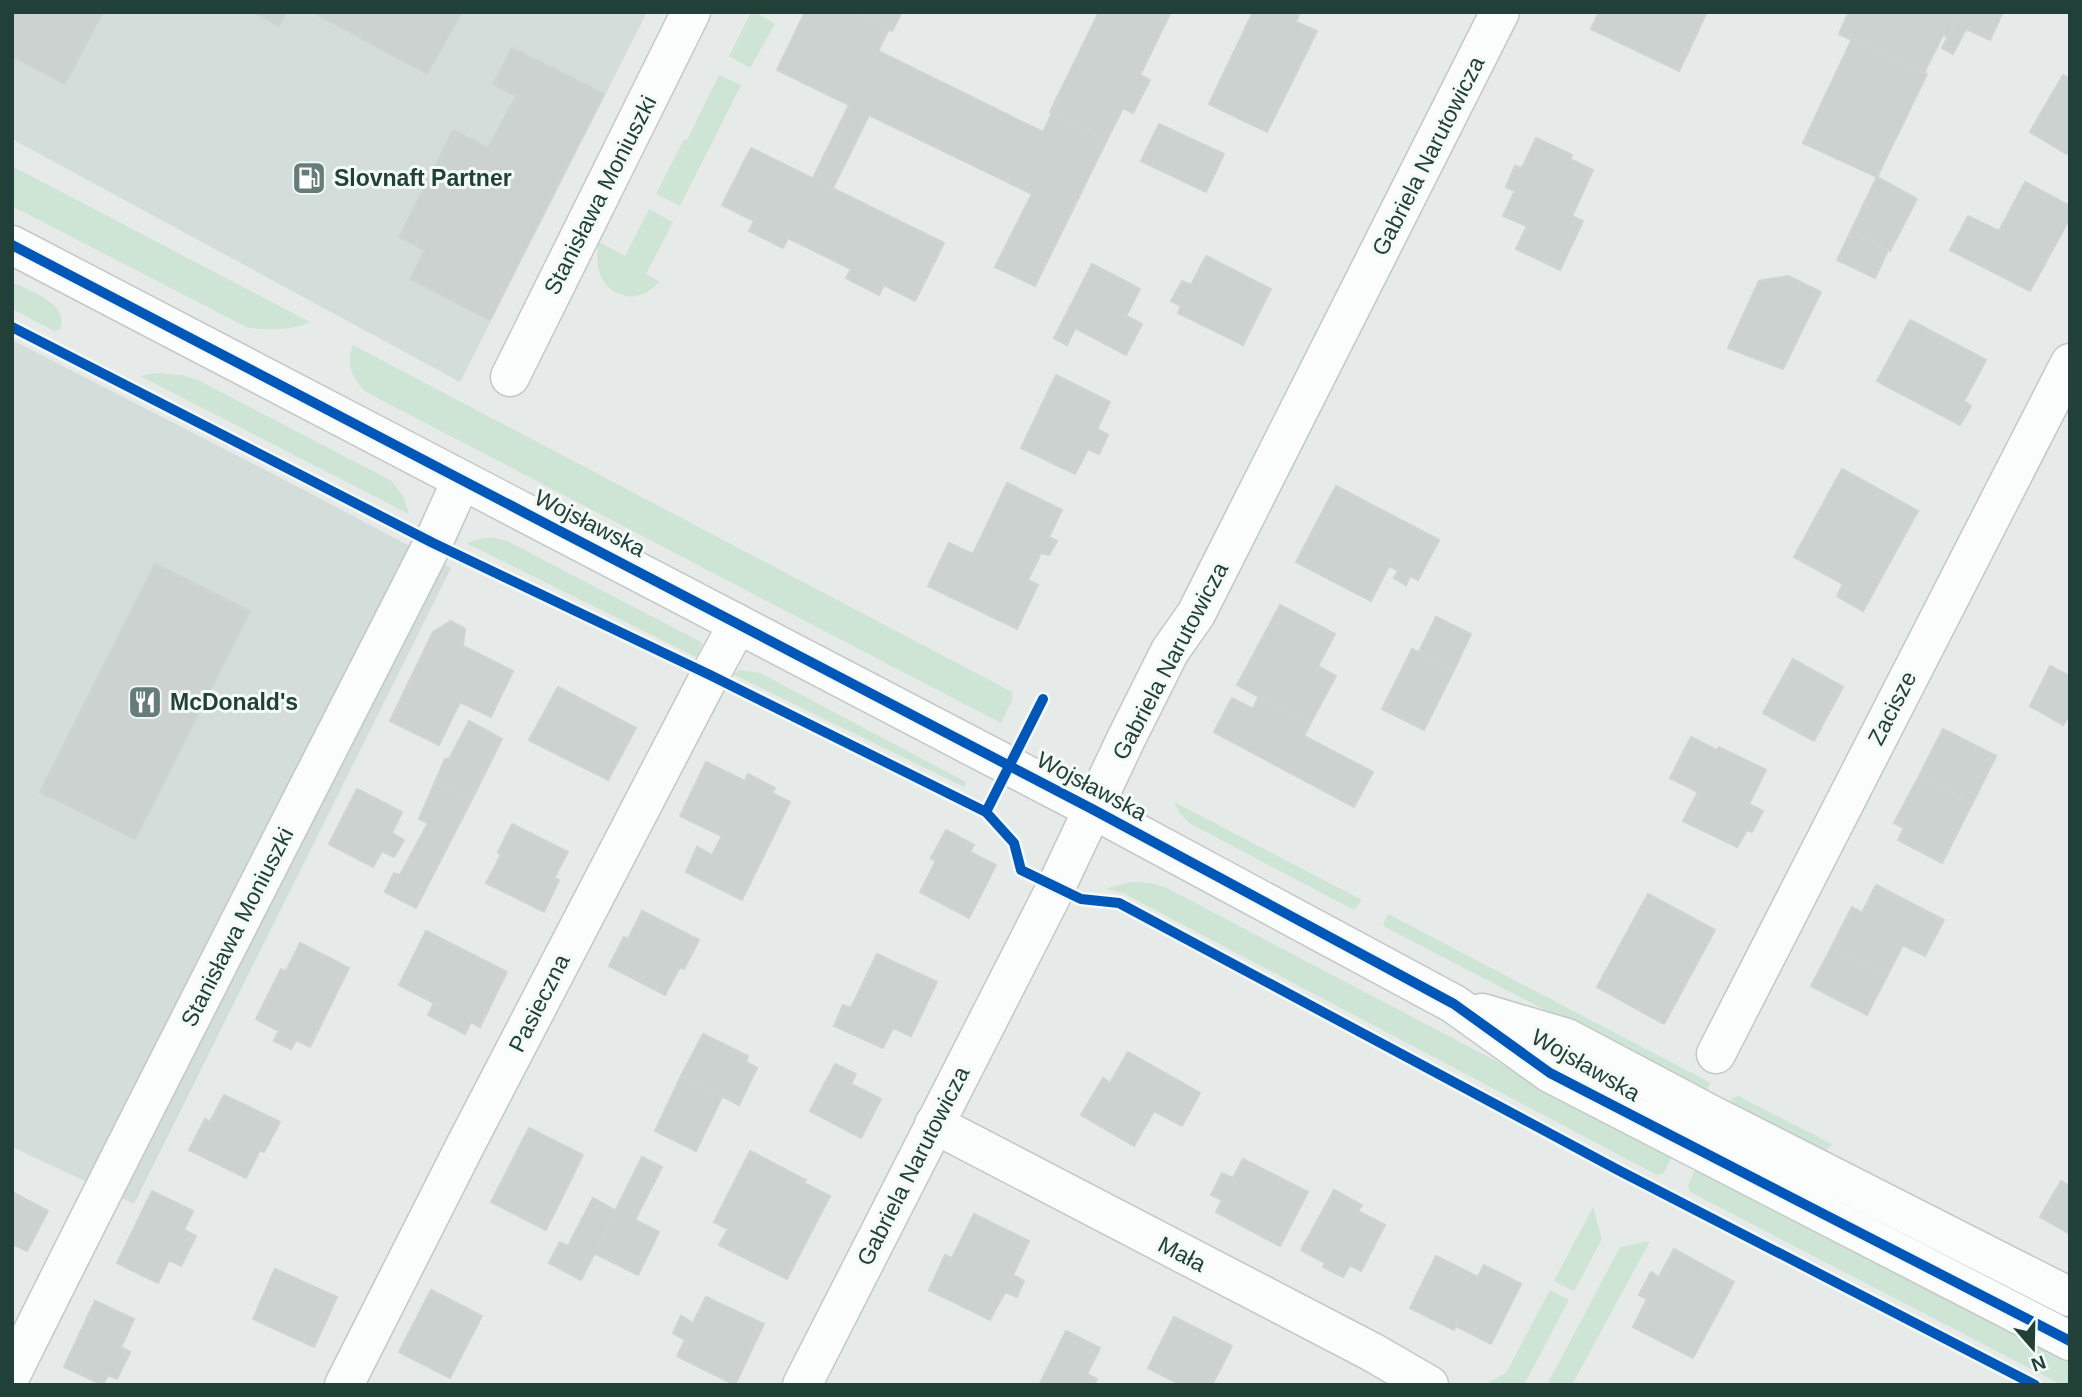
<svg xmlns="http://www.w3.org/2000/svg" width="2082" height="1397" viewBox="0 0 2082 1397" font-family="Helvetica,sans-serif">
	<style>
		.built { fill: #d3ddd9 }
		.green { fill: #cee5d5 }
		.building { fill: #ccd2d0; stroke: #ced4d2; stroke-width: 2 }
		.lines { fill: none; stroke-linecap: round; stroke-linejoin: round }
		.minor-casing { stroke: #c3c8c6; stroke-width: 41 }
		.tertiary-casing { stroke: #c3c8c6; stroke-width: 41 }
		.minor { stroke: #fbfcfc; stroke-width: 38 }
		.tertiary { stroke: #fbfcfc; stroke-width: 38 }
		.cycleway-casing { stroke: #f4faf7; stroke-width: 15 }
		.cycleway { stroke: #0057b8; stroke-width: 10 }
		.labels { text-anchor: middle; stroke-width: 6; stroke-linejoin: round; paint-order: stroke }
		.street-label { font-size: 23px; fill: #214038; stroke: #f4faf7 }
		.poi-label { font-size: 23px; font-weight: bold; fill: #214038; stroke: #f4faf7; text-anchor: start }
	</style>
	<rect width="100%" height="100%" fill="#e6ebe9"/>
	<!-- built -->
	<g class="built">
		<path d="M12,12H647L460,382L12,139Z"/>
		<path d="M12,340L304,490L451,568L134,1204L12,1147Z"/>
	</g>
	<!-- green -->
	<g class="green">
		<path d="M751,12H755L775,24L750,68L729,56Z"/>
		<path d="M719,75L741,85L680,206L656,194L684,139L687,140Z"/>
		<path d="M12,166L310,322C290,331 269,330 248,328L12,206Z"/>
		<path d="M649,209L673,222L646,274L660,282C653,288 646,294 636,296C630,298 626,296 620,294C599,287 594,262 599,242L625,256Z"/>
		<path d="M12,282C29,291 71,304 60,329L54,331L12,309Z"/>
		<path d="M353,345L1012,692V701L1001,723L366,392C352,379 345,362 353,345Z"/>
		<path d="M156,373L181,375L196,379L392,481L404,498L409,514L140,376Z"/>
		<path d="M485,538H495L507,541L703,643L696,657L466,543Z"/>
		<path d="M740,670L760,673L966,782L964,787L732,674Z"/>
		<path d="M1174,802L1362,900L1354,910L1189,823L1179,812Z"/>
		<path d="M1130,882L1152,883L1167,888L1673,1154L1664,1173L1657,1175L1123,893L1105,889Z"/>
		<path d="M1388,914L1711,1083L1705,1093L1385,927L1383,924Z"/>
		<path d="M1738,1096L1832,1144L1824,1153L1728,1106L1732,1098Z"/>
		<path d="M1697,1166L2070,1361V1385H2062L1690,1192L1688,1185Z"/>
		<path d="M1593,1207L1602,1239L1574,1291L1554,1281Z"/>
		<path d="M1650,1241L1572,1385H1547L1620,1247Z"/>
		<path d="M1550,1290L1569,1300L1524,1385H1488V1383L1506,1373Z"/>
	</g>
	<!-- building -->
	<g class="building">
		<path d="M12,12H103L65,84L12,56Z"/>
		<path d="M254,12H286L279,26Z"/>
		<path d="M313,12H462L427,74Z"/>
		<path d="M805,12H855L889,29L878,51L1043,132L1052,113L1107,140L1035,286L995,267L1032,194L869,115L833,188L813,178L849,105L777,70Z"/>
		<path d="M855,12H902L892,31Z"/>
		<path d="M1099,12H1171L1140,75L1150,80L1133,113L1123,108L1107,140L1050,112Z"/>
		<path d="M1253,12H1300L1296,22L1317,31L1267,132L1209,104Z"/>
		<path d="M1599,12H1707L1679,71L1591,29Z"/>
		<path d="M1849,12H1960L1948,37L1943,35L1924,73L1839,34Z"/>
		<path d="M1960,12H2003L1990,40L1966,29L1953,54L1942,48Z"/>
		<path d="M1852,39L1927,74L1877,177L1803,143Z"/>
		<path d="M512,48L604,94L490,320L410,279L425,250L399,237L453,130L488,148L516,96L493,84Z"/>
		<path d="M2063,75L2070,79V156L2030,132Z"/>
		<path d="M1159,124L1224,154L1206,192L1141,161Z"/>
		<path d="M1536,138L1572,155L1570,159L1593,170L1572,216L1583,221L1560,270L1516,249L1527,226L1503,216L1515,191L1506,187L1515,166L1522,168Z"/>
		<path d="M751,148L944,243L915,301L884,285L879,295L846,278L851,269L788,238L783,248L749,231L754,221L722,205Z"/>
		<path d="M1877,177L1917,199L1890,251L1851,231Z"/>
		<path d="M2025,182L2070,206V218L2030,291L1950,250L1968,216L1999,231Z"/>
		<path d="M1851,231L1888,250L1875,278L1837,260Z"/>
		<path d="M1206,256L1271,289L1243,345L1178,313L1181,306L1171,301L1182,281L1191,285Z"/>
		<path d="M1092,264L1140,289L1126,316L1142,324L1126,355L1075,328L1067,345L1054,338Z"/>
		<path d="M1788,276L1821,292L1783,369L1728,348L1759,281Z"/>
		<path d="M1910,320L1986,360L1964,401L1971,406L1960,425L1877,381Z"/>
		<path d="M1056,375L1110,402L1097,429L1108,435L1099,454L1088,449L1075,474L1021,448Z"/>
		<path d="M1842,469L1918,511L1863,611L1837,596L1843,584L1794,557Z"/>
		<path d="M1007,483L1062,510L1049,537L1057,541L1049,555L1041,553L1028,580L1038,585L1017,629L928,586L949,543L973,554Z"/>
		<path d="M1336,486L1439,540L1418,580L1410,576L1406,585L1394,578L1398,571L1389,566L1371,601L1296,562Z"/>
		<path d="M155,564L250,611L135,839L40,792Z"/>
		<path d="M1280,605L1335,634L1318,666L1336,676L1310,724L1237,685Z"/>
		<path d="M1436,617L1471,634L1454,670L1419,652Z"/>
		<path d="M451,621L465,629L463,646L513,671L491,717L460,702L439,745L390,721L433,632Z"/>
		<path d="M1412,649L1454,670L1424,730L1382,709Z"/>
		<path d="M1793,659L1843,687L1814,741L1763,713Z"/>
		<path d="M2050,666L2070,676V715L2063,725L2030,706Z"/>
		<path d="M558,687L636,728L608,780L529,740Z"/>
		<path d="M1259,696L1310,724L1304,736L1373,772L1354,807L1214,732L1232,698L1253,709Z"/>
		<path d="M469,721L502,739L472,799L435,782L445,759H449Z"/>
		<path d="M1943,729L1996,756L1972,804L1919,776Z"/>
		<path d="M1691,737L1717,750L1719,747L1766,770L1749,804L1763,811L1752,832L1747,830L1737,847L1683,821L1698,792L1670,778Z"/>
		<path d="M706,762L745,781L748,774L775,788L772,793L790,802L742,900L686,872L697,847L712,855L722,836L680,816Z"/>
		<path d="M1919,776L1972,804L1942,863L1898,840L1904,828L1894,823Z"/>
		<path d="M435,782L472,799L416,908L385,892L394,873L400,875L428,823L419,819Z"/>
		<path d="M357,789L402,812L392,833L404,840L394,857L382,851L373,867L329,844Z"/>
		<path d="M512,824L568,852L554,878L559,880L544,912L486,883L501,855L498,852Z"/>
		<path d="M946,830L974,845L970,852L996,865L969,918L920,892L936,861L931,858Z"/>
		<path d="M1876,885L1944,920L1925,956L1903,945L1887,976L1831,948L1852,907L1862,913Z"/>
		<path d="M1648,894L1715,930L1664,1024L1597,987Z"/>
		<path d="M642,911L699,940L684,969L680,967L665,995L609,966L624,937L628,939Z"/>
		<path d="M426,931L507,972L480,1027L471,1022L465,1034L428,1015L434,1003L399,985Z"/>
		<path d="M300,943L349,968L310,1047L296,1040L291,1049L274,1041L279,1031L256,1019L281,969L286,971Z"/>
		<path d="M1831,948L1887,976L1867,1015L1811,986Z"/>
		<path d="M877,954L937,982L911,1036L893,1028L883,1048L834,1026L843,1005L851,1008Z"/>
		<path d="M703,1034L748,1056L746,1062L757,1068L739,1105L681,1076Z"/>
		<path d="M1128,1052L1200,1093L1182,1126L1154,1111L1134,1146L1081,1115L1103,1078L1110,1083Z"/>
		<path d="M835,1064L856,1074L851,1084L881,1099L861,1138L810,1111Z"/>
		<path d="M681,1076L722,1097L696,1151L655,1131Z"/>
		<path d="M224,1095L280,1122L264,1152L260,1150L246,1178L189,1150L205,1119L210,1122Z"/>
		<path d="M529,1128L583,1155L546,1230L491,1202Z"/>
		<path d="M750,1151L806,1180L804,1183L830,1196L787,1279L719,1245L728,1229L714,1222Z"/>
		<path d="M642,1157L662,1167L635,1220L659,1232L638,1275L594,1253Z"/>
		<path d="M1243,1159L1308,1192L1280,1246L1216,1212L1222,1200L1211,1195L1222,1173L1233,1178Z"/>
		<path d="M2061,1181L2070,1186V1234L2040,1217Z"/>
		<path d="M1334,1190L1362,1205L1358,1211L1385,1225L1361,1271L1350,1265L1343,1277L1323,1267L1325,1263L1301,1250Z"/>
		<path d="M152,1191L193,1211L184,1230L196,1236L181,1266L169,1260L158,1283L117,1263Z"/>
		<path d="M12,1192L48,1211L27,1251L12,1244Z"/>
		<path d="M593,1198L616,1211L581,1280L549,1263L560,1242L568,1246Z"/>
		<path d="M974,1214L1029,1241L1013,1275L1024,1281L1017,1297L1005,1292L990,1320L929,1290L945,1255L952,1258Z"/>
		<path d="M1674,1249L1734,1282L1693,1358L1633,1327L1647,1299L1639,1295L1651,1272L1659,1277Z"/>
		<path d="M1436,1256L1478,1277L1484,1265L1521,1284L1491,1344L1456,1326L1454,1330L1410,1308Z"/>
		<path d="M275,1269L337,1297L314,1347L253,1319Z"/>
		<path d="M431,1290L482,1316L450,1378L399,1352Z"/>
		<path d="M706,1297L764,1324L735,1385L677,1356L685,1340L673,1333L681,1316L693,1323Z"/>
		<path d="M95,1301L134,1319L121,1347L130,1352L117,1379L108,1375L103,1385L64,1367Z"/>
		<path d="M1174,1317L1232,1346L1212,1385H1181L1148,1368Z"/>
		<path d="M1066,1331L1100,1348L1087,1374L1097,1379L1094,1385H1039Z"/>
	</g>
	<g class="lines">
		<!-- minor casing -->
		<g class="minor-casing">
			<g id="minor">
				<path d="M510,377L691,12"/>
				<path d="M1716,1054L2070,363"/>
				<path d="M934,1124L1372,1352L1429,1385"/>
				<path d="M12,1373C150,1095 292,820 433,543L461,481"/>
				<path d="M344,1385L467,1142L710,675L738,624"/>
				<path d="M802,1385L1056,887L1126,739L1170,651L1196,614L1500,12"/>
			</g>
		</g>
		<!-- tertiary casing -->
		<g class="tertiary-casing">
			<g id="tertiary">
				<path d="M12,245L1094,810L1454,1004L1550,1073L2070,1341"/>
				<path d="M1482,1013L1567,1038L1710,1114L2070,1297"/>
			</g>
		</g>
		<!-- minor -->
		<use href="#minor" class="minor"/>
		<!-- tertiary -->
		<use href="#tertiary" class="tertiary"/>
		<!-- cycleway casing -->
		<g class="cycleway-casing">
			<g id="cycleway">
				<path d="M12,245L1094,810L1454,1004L1550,1073L2070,1341"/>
				<path d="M12,327L433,543L710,675L986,812L1014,843L1021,870L1081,899L1119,903L1618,1170L2035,1385"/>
				<path d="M986,812L1043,699"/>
			</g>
		</g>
		<!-- cycleway -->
		<use href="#cycleway" class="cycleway"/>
	</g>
	<!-- icons -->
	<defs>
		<g id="fuel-square" transform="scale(1.75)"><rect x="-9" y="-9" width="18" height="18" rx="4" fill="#667c76" stroke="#f4faf7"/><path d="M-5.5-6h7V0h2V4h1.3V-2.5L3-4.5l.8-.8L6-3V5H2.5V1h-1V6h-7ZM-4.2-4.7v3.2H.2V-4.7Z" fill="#fff"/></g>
		<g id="restaurant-square" transform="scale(1.75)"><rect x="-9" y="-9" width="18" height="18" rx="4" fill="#667c76" stroke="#f4faf7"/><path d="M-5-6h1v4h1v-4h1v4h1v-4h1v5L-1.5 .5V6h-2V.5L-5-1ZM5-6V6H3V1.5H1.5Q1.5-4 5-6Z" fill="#fff"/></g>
	</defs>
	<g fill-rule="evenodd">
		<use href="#fuel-square" x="309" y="178"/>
		<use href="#restaurant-square" x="145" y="702"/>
	</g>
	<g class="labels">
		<!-- street labels -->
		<g class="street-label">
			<text transform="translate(1428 156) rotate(-63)" y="8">Gabriela Narutowicza</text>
			<text transform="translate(600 195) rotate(-63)" y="8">Stanisława Moniuszki</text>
			<text transform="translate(590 523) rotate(27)" y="8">Wojsławska</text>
			<text transform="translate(1170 661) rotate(-62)" y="8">Gabriela Narutowicza</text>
			<text transform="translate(1892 708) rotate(-63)" y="8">Zacisze</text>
			<text transform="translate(1092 786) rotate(28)" y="8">Wojsławska</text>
			<text transform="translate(237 927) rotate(-63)" y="8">Stanisława Moniuszki</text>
			<text transform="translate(539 1003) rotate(-63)" y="8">Pasieczna</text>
			<text transform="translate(1586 1065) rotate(30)" y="8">Wojsławska</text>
			<text transform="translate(913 1166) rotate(-63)" y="8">Gabriela Narutowicza</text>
			<text transform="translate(1182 1254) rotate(27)" y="8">Mała</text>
		</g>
		<!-- poi labels -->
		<g class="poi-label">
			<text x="334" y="186">Slovnaft Partner</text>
			<text x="170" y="710">McDonald's</text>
		</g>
	</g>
	<!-- border -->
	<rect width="2082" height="1397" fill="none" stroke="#214038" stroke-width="28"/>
	<!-- north arrow -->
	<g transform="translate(2033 1348) rotate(160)" stroke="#f4faf7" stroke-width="5" paint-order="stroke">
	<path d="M0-5L12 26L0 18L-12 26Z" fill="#214038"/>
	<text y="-10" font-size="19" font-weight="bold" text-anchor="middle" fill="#214038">N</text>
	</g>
</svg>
